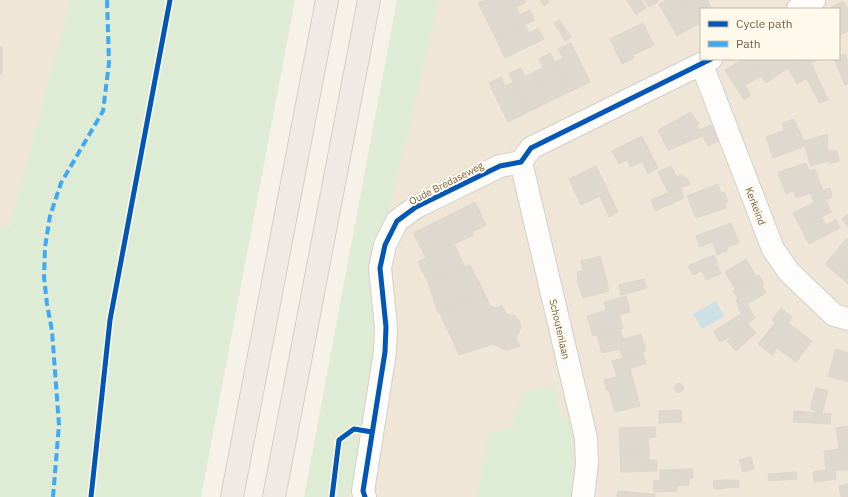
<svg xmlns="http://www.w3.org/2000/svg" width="848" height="497" viewBox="0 0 848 497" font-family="'IBM Plex Sans',sans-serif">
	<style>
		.residential { fill: #efe6d7; fill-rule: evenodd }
		.green { fill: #dfecd5 }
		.water { fill: #cce0e5 }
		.building { fill: #dfd8cf; stroke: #dfd6cc }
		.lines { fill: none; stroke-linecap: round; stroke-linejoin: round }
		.street-casing { stroke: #d5cfc8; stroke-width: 24 }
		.highway-casing { stroke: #d5cec5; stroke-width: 24 }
		.street { stroke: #fefdfc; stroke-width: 22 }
		.highway { stroke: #f0eae4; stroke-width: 22 }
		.quiet { stroke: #3fa9f5; stroke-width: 4; stroke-dasharray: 8 4; stroke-linecap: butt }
		.cycleway-casing { stroke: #fef9ea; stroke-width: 8 }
		.cycleway { stroke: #0057b8; stroke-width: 5 }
		.labels { text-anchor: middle; stroke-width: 4; stroke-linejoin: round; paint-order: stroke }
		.street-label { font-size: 10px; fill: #725f4b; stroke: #fef9ea }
	</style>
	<rect width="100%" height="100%" fill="#f6f2e9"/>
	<!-- residential -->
	<g class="residential">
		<path d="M0,0H70L9,227H0Z"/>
		<path d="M419,0H848V497H314ZM701,9H839V59H701Z"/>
	</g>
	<!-- green -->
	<g class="green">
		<path d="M70,0H295L201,497H0V227H9Z"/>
		<path d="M397,0H439L388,215L379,235L380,327L354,487L345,497H304Z"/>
		<path d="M554,386L562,419L570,418C578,444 575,470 572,497H477L489,433L514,427L513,415L525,392Z"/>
	</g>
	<!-- water -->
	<path class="water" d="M716,301L724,316L702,329L693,314Z"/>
	<!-- building -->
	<g class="building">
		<path d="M485,0H524L526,2L487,21L478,3Z"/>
		<path d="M540,0H548L549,2L544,6Z"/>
		<path d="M627,0H641L646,8L636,15Z"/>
		<path d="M645,0H658L659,1L649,7Z"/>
		<path d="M666,0H682L696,25L677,36L659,4Z"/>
		<path d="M682,0H707L712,9H701V23L696,25Z"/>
		<path d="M843,1L848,9V31L839,36V9H829Z"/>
		<path d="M526,2L516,7L520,15L530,10L534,20L496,39L487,21Z"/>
		<path d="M534,20L525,25L529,33L538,28L544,39L505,58L496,39Z"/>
		<path d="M560,20L565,28L560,32L554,23Z"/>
		<path d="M643,23L654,45L633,55L634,58L622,64L610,39Z"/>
		<path d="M565,28L571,37L565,41L560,32Z"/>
		<path d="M571,43L590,82L569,92L550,53L555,62L563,58L558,49Z"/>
		<rect x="0" y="47" width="2" height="27"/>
		<path d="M550,53L569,92L549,102L534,72L543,68L539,59Z"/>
		<path d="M845,54L848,61V84L845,85L834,59H839V56Z"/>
		<path d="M743,59H749L759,77L745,85L751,95L744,100L725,70Z"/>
		<path d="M749,59H777L778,61L782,59H796L807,78L797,84L788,68L766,83L761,76L759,77Z"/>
		<path d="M800,59H819L811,63L828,100L820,103L797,61Z"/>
		<path d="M521,68L525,77L534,72L549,102L528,112L509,73Z"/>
		<path d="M509,73L528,112L508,122L489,83L501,77L505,86L513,82Z"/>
		<path d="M691,112L699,124L697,125L700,130L711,125L719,141L708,146L703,136L668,150L658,130Z"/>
		<path d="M794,119L804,141L828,134L827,150L808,156L805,146L773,158L766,137L784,130L782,123Z"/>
		<path d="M642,136L658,168L648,174L642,162L631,167L627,160L619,164L612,151Z"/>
		<path d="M827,150L837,151L839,161L829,164V161L811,166L808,156Z"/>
		<path d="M806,163L809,171L815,169L822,189L796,198L794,191L786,194L778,172Z"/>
		<path d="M596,166L618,212L609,217L600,196L581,205L569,179Z"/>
		<path d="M671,166L682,187L668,192L658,172Z"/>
		<path d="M681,175L687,178L690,184L682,187L677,177Z"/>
		<path d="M718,184L721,193L724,192L728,202L725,203L726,208L696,218L687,196Z"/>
		<path d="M680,187L684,198L655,211L651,200Z"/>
		<path d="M830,188L832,197L826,200L831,212L801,228L793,213L814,202L810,193Z"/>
		<path d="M475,202L486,225L472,232L474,235L454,244L465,267L428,282L418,262L426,258L413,233Z"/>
		<path d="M848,214V227L842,219Z"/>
		<path d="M822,218L826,225L836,220L840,228L809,244L801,228Z"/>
		<path d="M731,223L739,243L727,247V251L717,255L713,242L700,247L696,236Z"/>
		<path d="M847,238L848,264L838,275L825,264Z"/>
		<path d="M714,255L718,263L693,275L688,266Z"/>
		<path d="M600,256L609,291L583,298L577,281L578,280L577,272L583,270L581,261Z"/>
		<path d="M746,259L756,276L735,289L725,272Z"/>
		<path d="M848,264V284L838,275Z"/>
		<path d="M470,265L484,292L438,313L428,282Z"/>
		<path d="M717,265L721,274L706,280L702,272Z"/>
		<path d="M759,275L764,284L762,286L766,293L747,304L755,318L732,338L731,336L720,342L714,333L715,330L741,314L736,300L738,298L733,291Z"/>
		<path d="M644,279L647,288L621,295L619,285Z"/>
		<path d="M484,292L490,306L496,308L502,305L506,314L515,316L519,320L521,328L516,338L520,346L508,350L502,349L493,344L459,355L440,313Z"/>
		<path d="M626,296L630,312L619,315L623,328L593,336L587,316L606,310L604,302Z"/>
		<path d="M781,308L792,317L788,323L812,341L796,362L777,348L772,355L758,344L775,323L772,320Z"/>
		<path d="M748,324L756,333L736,351L727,341Z"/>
		<path d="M620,328L623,339L641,334L646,351L623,358L620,349L602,353L597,334Z"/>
		<path d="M836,349L848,353V382L828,376Z"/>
		<path d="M643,353L646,364L630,368L640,406L615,412L609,390L607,391L604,380L617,377L612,361Z"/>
		<circle cx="679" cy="388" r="4.5"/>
		<path d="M816,388L828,391L822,413L810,409Z"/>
		<path d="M681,410L682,422L659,423V411Z"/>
		<path d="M794,411L831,414L830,424L793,422Z"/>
		<path d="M848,426V448L839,449L836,428Z"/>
		<path d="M655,427L656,437L648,438L649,449L620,450L619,428Z"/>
		<path d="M848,448V470H835L836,479L814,482L813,472L826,470L824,451Z"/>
		<path d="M649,449V460H657V471L621,472L620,450Z"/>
		<path d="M751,457L754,469L743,472L739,460Z"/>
		<path d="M693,469V478L660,480V470Z"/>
		<path d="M796,472L797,479L783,480L782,473Z"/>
		<path d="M782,473L783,480L769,481L768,474Z"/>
		<path d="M689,478V485L677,486V479Z"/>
		<path d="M677,479V491L654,492L653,481Z"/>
		<path d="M726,480H739V487L726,488Z"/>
		<path d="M726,480V488L714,489L713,481Z"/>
		<path d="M848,484V497H841L839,486Z"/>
		<path d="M618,491L655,494V497H617Z"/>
	</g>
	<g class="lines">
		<!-- street casing -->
		<g class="street-casing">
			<g id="street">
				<path d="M798,9L814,0"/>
				<path d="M702,65L773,249L789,272L834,315L848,319"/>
				<path d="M521,162L586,438L587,464L583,497"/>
				<path d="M365,497L363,491L385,352L386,327L380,268L385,245L397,221L416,207L500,166L521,162L531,148L711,59"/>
			</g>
		</g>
		<!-- highway casing -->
		<g class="highway-casing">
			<g id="highway">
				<path d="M232,497L327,0"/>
				<path d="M274,497L369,0"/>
			</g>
		</g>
		<!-- street -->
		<use href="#street" class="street"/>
		<!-- highway -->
		<use href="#highway" class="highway"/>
		<!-- quiet -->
		<path class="quiet" d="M53,497L59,425L52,331L47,304L44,277L45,247L50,216L61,183L103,111L109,63L107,0"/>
		<!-- cycleway casing -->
		<g class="cycleway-casing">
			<g id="cycleway">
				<path d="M91,497L110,320L170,0"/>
				<path d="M332,497L339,440L354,429L372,432"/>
				<path d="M365,497L363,491L385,352L386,327L380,268L385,245L397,221L416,207L500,166L521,162L531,148L711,59"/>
			</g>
		</g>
		<!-- cycleway -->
		<use href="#cycleway" class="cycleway"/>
	</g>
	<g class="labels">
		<!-- street labels -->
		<g class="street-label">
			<text transform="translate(446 183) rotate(-27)" y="4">Oude Bredaseweg</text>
			<text transform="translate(756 206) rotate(69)" y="4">Kerkeind</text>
			<text transform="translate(560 329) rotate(77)" y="4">Schoutenlaan</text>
		</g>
	</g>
	<!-- legend -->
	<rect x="700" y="8" width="140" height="52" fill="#fef9ea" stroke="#c6bbaa"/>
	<rect x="708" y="21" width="20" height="6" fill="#0057b8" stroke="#c6bbaa"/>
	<text x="736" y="28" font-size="12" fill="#725f4b">Cycle path</text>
	<rect x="708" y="41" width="20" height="6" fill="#3fa9f5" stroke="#c6bbaa"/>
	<text x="736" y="48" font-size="12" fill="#725f4b">Path</text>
</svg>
